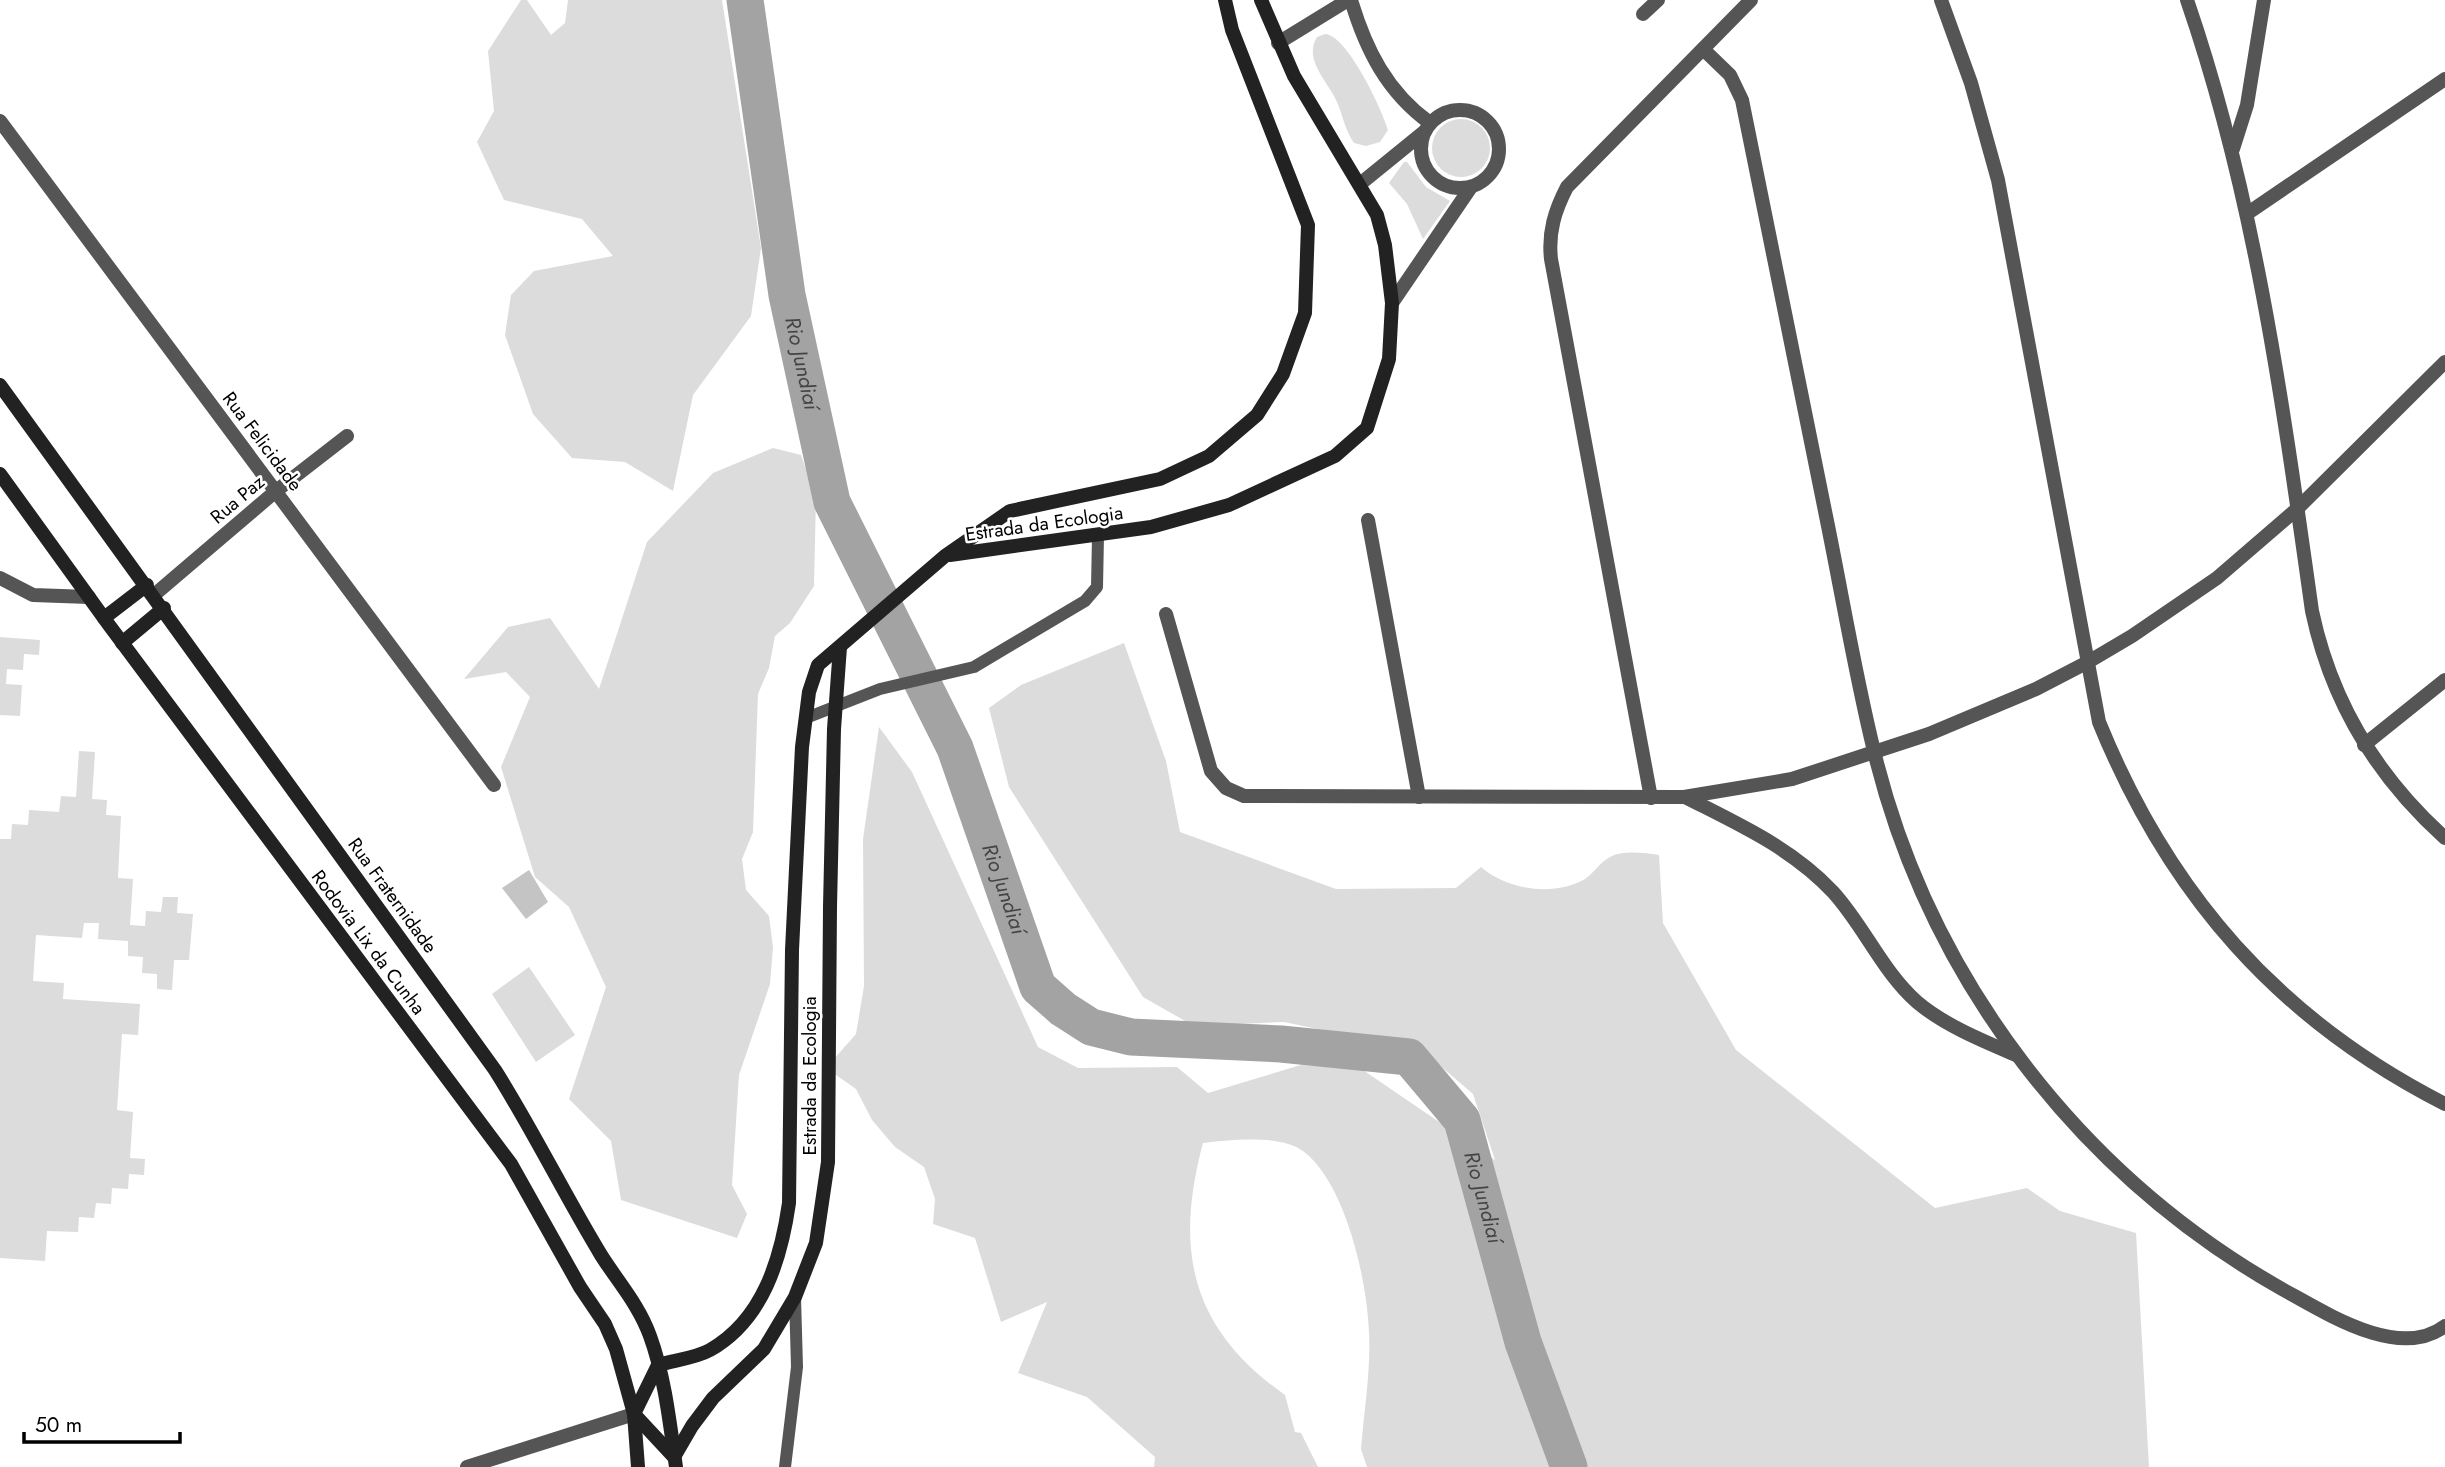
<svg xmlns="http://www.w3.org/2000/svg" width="2445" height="1467" viewBox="0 0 2445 1467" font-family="Jost,sans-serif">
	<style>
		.green { fill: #dcdcdc }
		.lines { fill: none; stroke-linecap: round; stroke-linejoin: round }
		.river { stroke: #a3a3a3; stroke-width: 37 }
		.building { fill: #c4c4c4 }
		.lane { stroke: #555; stroke-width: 12 }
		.street { stroke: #555; stroke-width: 14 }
		.secondary { stroke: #222; stroke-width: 14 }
		.labels { text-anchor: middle; stroke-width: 5; stroke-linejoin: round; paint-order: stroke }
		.street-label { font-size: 19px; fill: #000; stroke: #fff }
		.water-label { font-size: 21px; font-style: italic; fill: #444; stroke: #fff }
	</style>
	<rect width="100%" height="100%" fill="#fff"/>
	<!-- green -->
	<g class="green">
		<path d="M521,0H527L551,35L565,23L568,0H722L761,248L751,316L693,395L673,491L625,462L572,458L533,414L505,335L511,295L534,271L613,256L582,219L504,200L477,142L494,111L488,51Z"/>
		<path d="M1325,34C1347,35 1382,109 1388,130L1380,142L1366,146L1354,143C1345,130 1343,116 1337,102C1328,81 1303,60 1317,37Z"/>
		<circle cx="1461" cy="148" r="29"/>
		<path d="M1404,162H1407L1426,187L1450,201L1423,239L1407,204L1389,183Z"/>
		<path d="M773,448L801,455L816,497L814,586L790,623L775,636L769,668L758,694L753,832L742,859L746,890L769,916L773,947L770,984L739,1075L732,1185L747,1214L737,1238L621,1200L611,1141L569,1099L606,987L569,907L535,877L501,767L530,697L506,672L464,679L508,627L550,618L599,689L647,542L713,473Z"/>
		<path d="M0,637L40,640L39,655L24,654L23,670L7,669L6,684L22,685L20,716L0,715Z"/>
		<path d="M1124,643L1166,761L1180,832L1336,889L1456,888L1481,867C1507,890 1554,897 1585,879C1594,873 1600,862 1610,857C1623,850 1645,853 1659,855L1663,923L1736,1050L1935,1208L2027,1188L2060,1211L2136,1233L2149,1467H1367L1361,1449C1364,1411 1371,1370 1369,1332C1367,1281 1346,1183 1303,1151C1281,1134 1228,1140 1203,1143C1174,1251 1191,1329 1285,1395L1295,1432L1301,1433L1318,1467H1154L1155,1457L1087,1397L1018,1373L1047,1302L1001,1322L975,1238L933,1224L935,1199L924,1167L895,1147L872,1120L856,1089L826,1068L856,1034L864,986L863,839L879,727L912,772L1038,1047L1078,1068L1177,1067L1208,1093L1301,1065L1360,1068L1495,1160L1473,1094L1423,1051L1284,1022L1194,1026L1143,997L1009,787L989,708L1021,685Z"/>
		<path d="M79,751L95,752L92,799L107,800L106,815L121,816L118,878L133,879L130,925L145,926L146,911L161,912L163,897H178L177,913L193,914L189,960H174L172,990L157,989V974L142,973L143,957L128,956V941L98,939L99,923H84L82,938L36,935L33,981L64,983L63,999L140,1004L138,1035L122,1034L117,1110L133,1112L130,1158L145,1159L144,1175L129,1174L128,1189L112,1188L111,1204L96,1203L94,1218L79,1217L78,1232L47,1231L45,1261L0,1258V839H11L12,824L28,825L29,810L59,812L61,796L76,797Z"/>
		<path d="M529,967L575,1035L536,1062L492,994Z"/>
	</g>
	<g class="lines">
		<!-- river -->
		<path class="river" id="s1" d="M745,0L787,295L832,502L955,748L1038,987L1063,1009L1091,1027L1131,1037L1281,1044L1409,1057L1462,1120L1523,1342L1569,1467"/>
	</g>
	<!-- building -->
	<path class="building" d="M529,870L548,902L526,919L502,888Z"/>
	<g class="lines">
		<!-- lane -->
		<g class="lane">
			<path d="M806,718L880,689L974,667L1085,601L1097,587L1098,536"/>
			<path d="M785,1467L797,1367L795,1297"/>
		</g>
		<!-- street -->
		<g class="street">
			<path d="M1351,0C1366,50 1387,92 1430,123"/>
			<path d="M1941,0L1971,83L1998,180L2099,722C2169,894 2278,1019 2445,1104"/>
			<path d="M2187,0C2255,197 2283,405 2312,611C2331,701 2376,776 2445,838"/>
			<path d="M1643,14L1658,0"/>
			<path d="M1278,43L1348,0"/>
			<path d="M1703,49L1730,75L1742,100C1770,239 1798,378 1826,516C1842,594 1855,674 1874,751C1929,978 2079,1174 2282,1289C2326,1313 2399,1361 2445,1326"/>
			<circle cx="1460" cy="149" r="39"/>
			<path d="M0,121L494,785"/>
			<path d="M2233,149L2247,105L2264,0"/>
			<path d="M1360,184L1424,132"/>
			<path d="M2248,213L2445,79"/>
			<path d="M1392,303L1471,187"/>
			<path d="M1368,520L1419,797"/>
			<path d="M0,578L33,595L89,597"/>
			<path d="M154,595L276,491L347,436"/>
			<path d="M1166,614L1211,771L1226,788L1244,796L1684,797L1792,779L1929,734L2036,689L2088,662L2132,636L2217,578L2297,509L2445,362"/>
			<path d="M2364,745L2445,680"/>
			<path d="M1685,797C1738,824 1792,848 1833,892C1864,926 1882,971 1917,1002C1944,1025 1983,1041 2016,1055"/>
			<path d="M1651,798L1551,259C1548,232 1555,210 1567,187L1751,0"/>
			<path d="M467,1467L634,1414"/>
		</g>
		<!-- secondary -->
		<g class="secondary">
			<path d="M0,385L495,1070C533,1130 564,1194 601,1255C618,1282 639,1305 650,1336C665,1377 670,1425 676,1467"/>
			<path d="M0,474L109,625L511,1164L580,1287L605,1324L616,1349L634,1414L638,1467"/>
			<path d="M950,555L1151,527L1229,505L1335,456L1367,428L1389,359L1392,303L1385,245L1377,215L1294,76L1261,0"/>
			<path d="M104,618L147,585"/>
			<path d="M122,643L164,608"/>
			<path d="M658,1365C675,1360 696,1358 710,1350C763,1320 781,1259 789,1203L792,950L802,747L809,692L818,665L945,556L1010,511L1160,479L1209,456L1257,415L1283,374L1305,313L1308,225L1232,30L1225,0"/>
			<path d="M658,1365L634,1414L674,1457L692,1426L713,1398L764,1349L795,1297L816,1243L828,1162L830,907L834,729L840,647"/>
		</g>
	</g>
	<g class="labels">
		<!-- street labels -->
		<g class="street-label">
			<text transform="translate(263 441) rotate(53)" y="7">Rua Felicidade</text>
			<text transform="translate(237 499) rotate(-40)" y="7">Rua Paz</text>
			<text transform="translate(1044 523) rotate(-8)" y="7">Estrada da Ecologia</text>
			<text transform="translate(393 895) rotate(54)" y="7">Rua Fraternidade</text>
			<text transform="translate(369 942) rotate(53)" y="7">Rodovia Lix da Cunha</text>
			<text transform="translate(809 1076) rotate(-90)" y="7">Estrada da Ecologia</text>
		</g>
		<!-- water labels -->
		<g class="water-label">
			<text dy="7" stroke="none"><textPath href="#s1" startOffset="368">Rio Jundiaí</textPath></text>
			<text dy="7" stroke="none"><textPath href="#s1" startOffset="934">Rio Jundiaí</textPath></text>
			<text dy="7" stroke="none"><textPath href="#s1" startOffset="1587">Rio Jundiaí</textPath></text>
		</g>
	</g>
	<!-- scale -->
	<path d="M24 1432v10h156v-10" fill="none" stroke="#000000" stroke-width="3.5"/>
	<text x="35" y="1432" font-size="21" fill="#000000" stroke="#ffffff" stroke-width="5" paint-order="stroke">50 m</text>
</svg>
